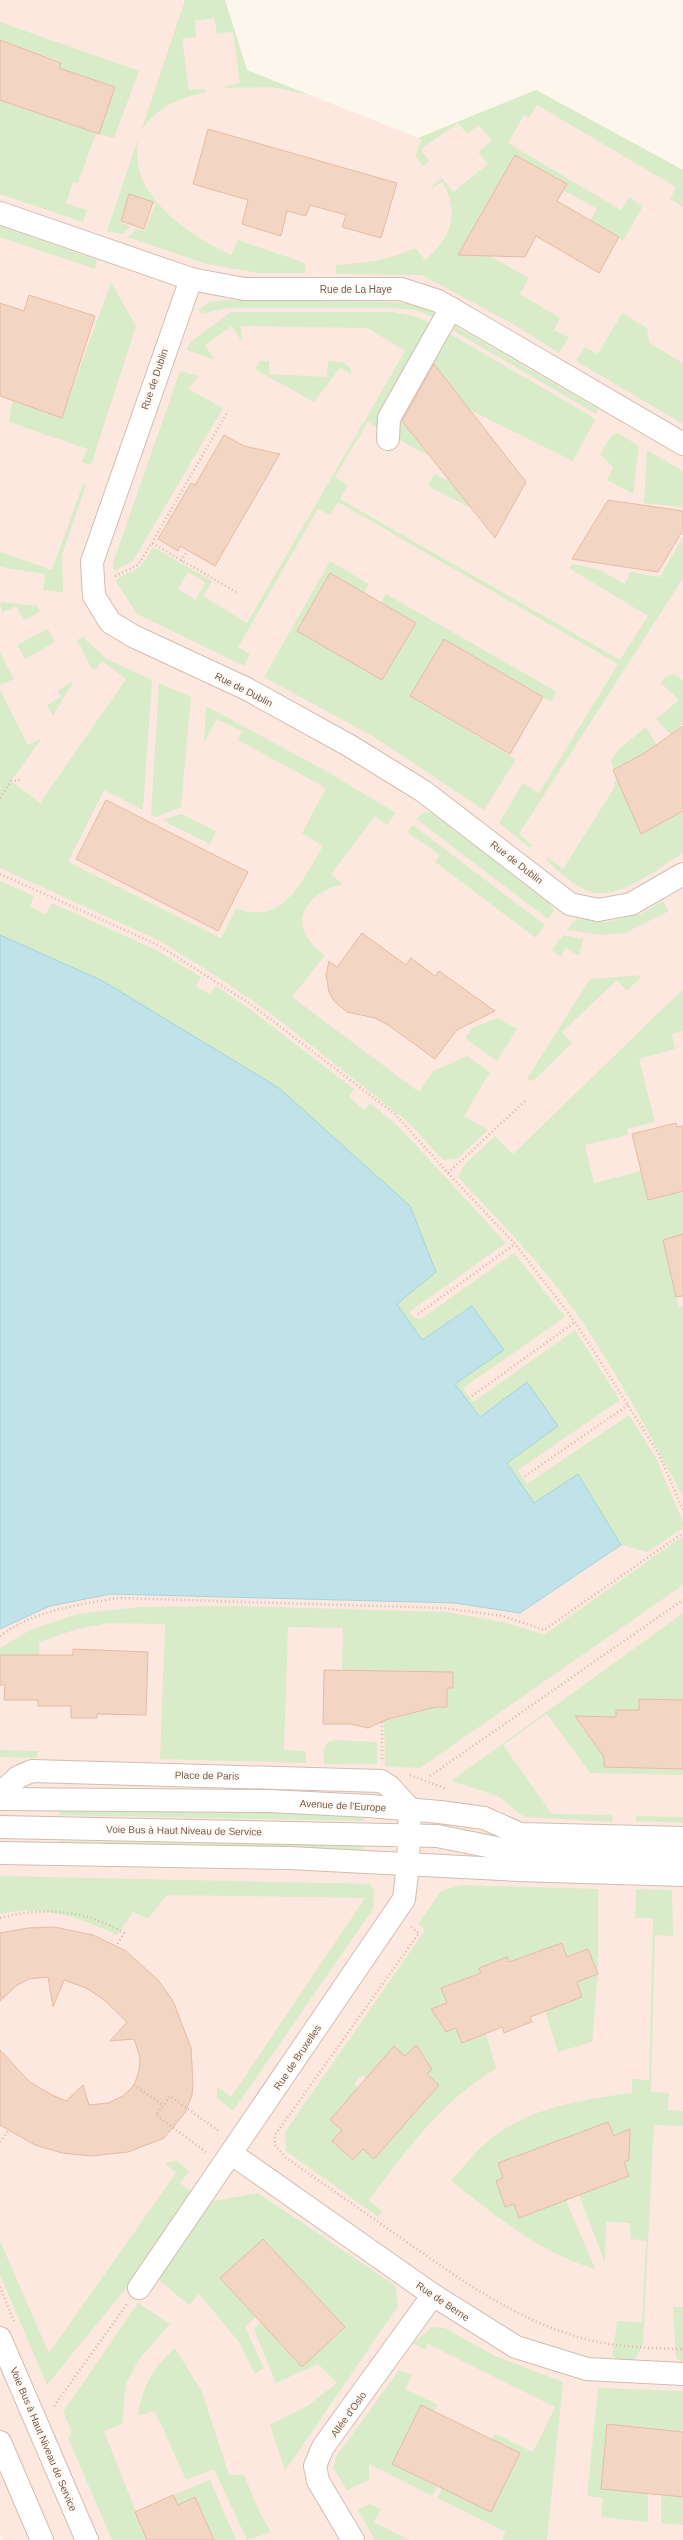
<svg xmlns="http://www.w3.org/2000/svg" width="683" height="2540" viewBox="0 0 683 2540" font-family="Arial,sans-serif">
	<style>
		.commercial { fill: #fde8e0 }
		.green { fill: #d8ecc9; fill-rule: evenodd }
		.water { fill: #bfe3e8; stroke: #a5d3da }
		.building { fill: #f3d5c3; stroke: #e6bba3 }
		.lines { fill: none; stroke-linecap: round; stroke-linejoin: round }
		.minor-casing { stroke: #d1beb0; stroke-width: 24 }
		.path { stroke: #d9b8a5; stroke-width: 2.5; stroke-dasharray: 1 3; stroke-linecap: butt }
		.minor { stroke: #fff; stroke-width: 22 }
		.labels { text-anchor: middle; stroke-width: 3; stroke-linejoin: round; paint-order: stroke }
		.street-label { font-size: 10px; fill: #7a5c4d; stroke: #fffaf3 }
	</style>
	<rect width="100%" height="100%" fill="#fdf6ec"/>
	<!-- commercial -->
	<path class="commercial" d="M0,0H225L247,70L418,138L536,90L683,170V2540H3L0,2533Z"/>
	<!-- green -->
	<g class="green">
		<path d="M185,0H225L247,70L309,95L271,87L225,88V86L240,83L233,32L217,34L214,18L195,21L196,37L182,39L189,90L205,89L206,92C179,97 156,108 141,131Z"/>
		<path d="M0,22L139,71L114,138L99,134L59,68L61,62L0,40Z"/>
		<path d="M536,90L683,170V207L670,199L676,187L537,105L529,118L524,115L508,143L621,210L629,197L643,206L623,241L590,220L597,209L563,190L567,184L515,155L458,255L490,256L529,278L520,294L560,318L554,330L569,337L559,353L513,324L422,275L336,274V265C367,263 388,260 416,248L425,260C452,237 459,216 443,182L429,189L442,178L453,192L488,164L478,152L492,141L479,125L467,134L458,123L421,149L429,161L423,166L415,156L422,140L418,138Z"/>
		<path d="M0,100L96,133L78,183L73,182L66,203L87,210L83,222L0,194Z"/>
		<path d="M139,136C137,146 136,154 138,164C144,205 196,239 231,255L238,240L305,263L306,273H259L206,264L127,237L137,229L145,231L155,204L130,195L120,222L131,226L122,234L107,231Z"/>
		<path d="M0,226L97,260L95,269L0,237Z"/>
		<path d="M111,282L136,326L91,465L82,462L87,449L9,422L12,401L62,417Z"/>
		<path d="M229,300L392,302L411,304L433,312L435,318L416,310L392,308H228L201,314L199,309L211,301Z"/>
		<path d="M231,312H392L414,316L431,323L381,430L368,422L335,477L348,485L340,499L620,660L648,616L569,568L573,564L600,570L625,584L630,572L660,577L683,536V578L519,834L532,845L530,848L499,823L523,783L539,793L618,664L338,502L330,515L318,509L238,647L250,654L244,666L137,614L115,580L140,567L153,547L212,581L203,596L247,623L405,351L368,328L241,326L242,342L232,326L205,345L215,360L187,350L190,342ZM188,572L205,582L196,600L178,589Z"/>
		<path d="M622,313L647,328L649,343L683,363V424L576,361L585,347L598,354Z"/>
		<path d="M450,323L598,409L596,414L447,327Z"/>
		<path d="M445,331L591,416L595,420L573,461L470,410L430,359Z"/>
		<path d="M259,361H269V374L327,377L328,361L343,362L351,369V374L340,368L314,402L255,369Z"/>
		<path d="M180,371L199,376L188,389L223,408L133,561L114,571L113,563Z"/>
		<path d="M398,416L429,456L396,438Z"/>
		<path d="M618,433L639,446L633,494L607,480L613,467L600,454L612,435Z"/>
		<path d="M647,450L683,471V507L644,503Z"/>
		<path d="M434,474L450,482L471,508L428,486Z"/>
		<path d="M83,484L86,485L62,555L63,592L43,590L45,574L0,567V552L52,570Z"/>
		<path d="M330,561L369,584L364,593L314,601L297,631L382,680L399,651L381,603L386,594L557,692L551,702L444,639L438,648L442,651L428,667L410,696L516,759L484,810L374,737L264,677Z"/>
		<path d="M0,602L38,606L40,612L24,620L16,606L2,613Z"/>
		<path d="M48,629L55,642L25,659L17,645Z"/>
		<path d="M83,637L107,659L152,680L143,810L104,790L68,862L221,938L236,908C284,928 303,878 323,846L302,833L326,788L238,740L242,731L217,719L204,742L206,706L326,771L396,813L387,825L375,816L331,874L343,884C302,894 285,928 325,955L292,997L419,1092L433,1071L467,1056L490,1072L464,1116L488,1130L458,1158L443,1160L409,1123L273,1015L222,980L160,941L0,868V690L28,745L42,738L11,781L40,803L126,679L102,661L95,670L91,667L77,640Z"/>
		<path d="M0,652L14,679L0,685Z"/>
		<path d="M674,674L683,680V724L671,735L656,719L679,700L661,683L666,677Z"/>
		<path d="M74,681L53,716L47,705L61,697L58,690Z"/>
		<path d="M159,683L191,697L181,807L156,817L151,814Z"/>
		<path d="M646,727L657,746L613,770L611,760L619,749Z"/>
		<path d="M616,778L641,834L683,811V853C660,867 623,897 595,893C576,889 560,872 546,860L549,858L563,869L613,790Z"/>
		<path d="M424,812H430L550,904L554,910L548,919L416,819Z"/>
		<path d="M181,814L216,831L210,844L162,820Z"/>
		<path d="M413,825L545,925L536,938L435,862L440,855L407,832Z"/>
		<path d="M0,881L34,896L30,906L45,915L52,903L156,950L201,977L196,986L210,994L216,986L247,1007L354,1089L349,1097L364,1110L370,1103L398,1126L506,1243L409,1312L415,1318L421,1319L514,1253L565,1317L463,1388L473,1402L575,1330L620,1400L518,1470L527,1484L629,1415L656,1458L683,1522V1528L647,1552L621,1545L578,1474L534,1503L507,1462L558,1426L480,1417L455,1384L504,1350L472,1306L421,1340L396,1303L436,1272L279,1088L103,981L0,935Z"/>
		<path d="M663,901L669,911L625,933L600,935L567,930L573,922L579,919L606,922L641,914Z"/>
		<path d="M563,935L583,939L579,956L566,948L561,957L552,950Z"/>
		<path d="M643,975L627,991L617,980L562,1032L572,1043L533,1081L528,1080V1077L590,979Z"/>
		<path d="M683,989V1031L672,1034L675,1049L639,1059L655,1122L627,1129L628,1135L585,1145L594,1183L641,1171L648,1200L683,1191V1234L663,1240L679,1307L683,1306V1497C651,1436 619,1377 581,1320C546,1268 501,1223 458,1177L464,1165L495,1136L513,1154Z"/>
		<path d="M498,1018L517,1029L497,1061L465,1038L472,1028Z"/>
		<path d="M683,1536V1585L420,1768L385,1766L384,1720L400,1717L407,1706L447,1707V1688L453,1687V1672L393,1670V1682H372V1671L342,1670L343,1628L288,1627L284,1750L306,1751V1763L160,1759L165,1624L109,1623L77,1629L39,1642V1655H0V1648L30,1630L77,1614L140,1607L235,1606L447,1612L507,1623L544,1635Z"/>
		<path d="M683,1613V1700L639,1699V1710H616V1717H576L597,1747H604V1767L627,1768V1760H637V1768L683,1769V1775L590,1773L547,1714L503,1745L552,1814L613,1815L612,1822L524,1817L498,1796L451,1781Z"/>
		<path d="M336,1740L377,1742V1764H324L323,1751L328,1742Z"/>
		<path d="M0,1750L38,1751L37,1758L0,1757Z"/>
		<path d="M59,1807L364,1814V1821L59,1815Z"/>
		<path d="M636,1816L683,1817V1823L636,1821Z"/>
		<path d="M59,1841L363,1845V1850L59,1848Z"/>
		<path d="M0,1876L370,1884L374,1890L373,1909L233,2111L217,2098V2086L231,2097L365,1898L167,1895L148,1919L133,1912L117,1935C78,1917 44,1904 0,1914Z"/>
		<path d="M461,1885L598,1889V1974L592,2042L558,2052L545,2011L582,1997L577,1982L598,1974L588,1949L567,1957L562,1943L509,1962L507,1957L479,1968L481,1973L441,1988L447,2003L431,2010L446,2031L456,2028L462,2043L486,2034L496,2069C442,2100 405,2152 369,2200L382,2211L378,2217L286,2151L285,2132L425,1930L418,1924L441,1891ZM416,2045L432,2068L353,2159L332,2141L342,2130L330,2120L358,2088L354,2084L362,2075L366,2078L394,2046L405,2056Z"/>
		<path d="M636,1889L672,1890L673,1936L655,1935L651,2092L669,2093L668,2110L683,2111V2126L654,2125L643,2344L638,2355L632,2362L617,2361L612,2355L617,2321L642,2322L646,2241L631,2239L630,2223L606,2222L605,2263L579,2195L629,2160L630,2129L614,2136L608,2122L498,2164L503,2178L496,2181L505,2207L514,2204L519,2218L566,2200L595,2269C540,2253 496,2216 451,2181C464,2166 477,2149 493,2137C532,2107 584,2099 632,2093V2079L649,2080L653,1918H635Z"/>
		<path d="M177,2161L189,2171L180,2183L192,2192L131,2282L47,2385L0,2275V2241L49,2353L176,2173L165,2163Z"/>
		<path d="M258,2193L396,2286L398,2306L285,2471L270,2425L307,2406L337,2383L318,2364L276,2383L254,2329L261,2322L302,2367L345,2327L263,2239L220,2278L256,2317L245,2327L264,2368L255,2374L239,2342L199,2294L189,2305L155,2277L208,2202Z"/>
		<path d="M138,2303L170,2324L139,2359L126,2384L122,2424L104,2431L147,2540H112L68,2438L72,2432L63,2412Z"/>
		<path d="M673,2307H683V2363L676,2358Z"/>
		<path d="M432,2327L445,2328L495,2356L563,2382L547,2540H502L506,2532L437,2498L442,2488L491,2512V2439L495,2434L533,2452L555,2407L428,2344L425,2350L413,2343Z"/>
		<path d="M175,2348L202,2392L229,2475H244L260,2513L271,2532L247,2540L214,2469L186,2480L155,2411L138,2416C143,2385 152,2369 175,2348Z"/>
		<path d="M399,2370L412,2375L405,2389L438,2405L434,2412L421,2405L392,2464L437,2486L432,2496L369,2464V2480L347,2490L333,2467L336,2457Z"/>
		<path d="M598,2388L683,2391V2432L672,2430L671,2433L654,2431V2428L607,2424L601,2488L648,2493V2522L601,2517L603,2498L587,2496Z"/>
		<path d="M210,2480L236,2540H214L195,2497L178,2505L173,2495Z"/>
		<path d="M665,2495L683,2497V2525L661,2523V2497Z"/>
		<path d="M370,2504L381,2509L374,2522L410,2540H375L358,2510Z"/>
	</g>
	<!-- water -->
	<path class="water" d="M0,935L103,981L279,1088L410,1206L436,1272L397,1304L422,1340L472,1306L504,1350L455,1384L480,1417L527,1382L558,1426L507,1463L534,1503L578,1474L621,1545L520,1613L455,1603L111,1594L50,1606L0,1629Z"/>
	<!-- building -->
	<g class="building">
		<path d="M0,40L61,63L59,68L115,87L99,134L0,100Z"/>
		<path d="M208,129L397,183L381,238L342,227L346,215L310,205L306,216L287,211L281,236L242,224L248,200L193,184Z"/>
		<path d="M515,155L567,184L557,201L619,237L599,273L536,236L525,257L458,255Z"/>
		<path d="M129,194L153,202L144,229L121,221Z"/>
		<path d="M29,295L95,316L62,418L0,396V303L24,311Z"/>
		<path d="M434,364L526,482L495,538L402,421Z"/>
		<path d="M224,435L244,446L280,454L215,566L180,546L178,551L158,539L191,483L195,485Z"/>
		<path d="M608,500L683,511V530L658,572L572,559Z"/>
		<path d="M330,573L416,623L382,680L297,631Z"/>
		<path d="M444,639L543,697L510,754L410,696Z"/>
		<path d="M683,726V811L641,834L613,770L646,752Z"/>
		<path d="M106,800L248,872L218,931L76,859Z"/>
		<path d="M362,933L406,965L411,958L435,976L439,971L495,1011L457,1030L435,1059L388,1025L375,1018L347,1012L334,1001L329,992L326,975L329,961L337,967Z"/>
		<path d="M676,1123L677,1127L683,1126V1191L648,1200L632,1134Z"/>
		<path d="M683,1234V1296L676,1297L663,1240Z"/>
		<path d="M73,1649L148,1652L146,1715L97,1714V1718H71V1706H38V1700H4L5,1685H0V1655H73Z"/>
		<path d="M324,1670L453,1672V1688H447V1707H436L388,1719L368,1728L350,1724H323Z"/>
		<path d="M639,1699L683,1700V1769L604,1767V1757L575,1716L616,1717V1710H639Z"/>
		<path d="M54,1927L93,1935L126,1951L158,1980L173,2001L191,2048L193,2082L192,2095L185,2113L164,2138L128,2152L91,2156L62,2153L35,2145L0,2125V2050L30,2082L52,2095L66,2101L83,2085L89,2105L108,2103L123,2096L134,2085L139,2071L140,2057L134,2039L110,2041L127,2022L103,1999L86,1988L64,1980L53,2007L48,1977L29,1979L16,1986L0,2001V1933L28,1928Z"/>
		<path d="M562,1943L567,1957L588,1949L598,1974L577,1982L582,1997L530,2017L532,2022L521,2026L504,2033L502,2027L462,2043L456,2028L446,2032L431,2009L447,2003L441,1988L481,1973L479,1968L507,1957L509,1962Z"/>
		<path d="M416,2045L432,2069L427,2074L439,2085L374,2159L363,2149L353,2160L332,2141L342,2130L330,2120L394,2046L405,2056Z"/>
		<path d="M608,2122L614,2136L630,2129L629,2160L624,2162L629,2176L519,2218L514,2204L505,2207L496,2181L503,2178L498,2163Z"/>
		<path d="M263,2239L345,2327L302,2367L220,2278Z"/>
		<path d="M421,2405L520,2453L491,2512L392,2464Z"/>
		<path d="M607,2424L683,2432V2497L601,2489Z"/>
		<path d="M173,2495L178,2505L195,2497L214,2540H147L135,2512Z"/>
	</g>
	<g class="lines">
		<!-- minor casing -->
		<g class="minor-casing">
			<g id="minor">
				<path d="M0,213L191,279L244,289H401L438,301L683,444"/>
				<path d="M191,279L92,562L94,596L110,622L133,636L247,689L350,746L423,791L570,904L598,910L631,904L683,874"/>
				<path d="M388,439L389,418L451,308"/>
				<path d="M0,1794L18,1777L32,1771L381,1781L389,1786L410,1809L408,1865L404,1899L139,2288"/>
				<path d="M0,1799L269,1801L369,1806L440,1812L484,1818L520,1834L683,1838"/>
				<path d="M0,1827L437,1836L512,1851L683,1857"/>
				<path d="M0,1853L289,1858L518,1870L683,1875"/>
				<path d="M232,2154L433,2295L516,2347L587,2369L683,2374"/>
				<path d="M0,2338L87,2540"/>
				<path d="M0,2442L42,2540"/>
				<path d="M353,2540L318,2481L315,2466L323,2447L433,2295"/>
			</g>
		</g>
		<!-- path -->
		<g class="path">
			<path d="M152,543L228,411"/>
			<path d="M181,561L187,551"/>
			<path d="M115,576L138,565L152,543L236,592"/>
			<path d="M0,798L11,781L21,780"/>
			<path d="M0,874L158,945L249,1003L395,1114L448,1173L526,1100"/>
			<path d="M448,1173L515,1244L575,1322L659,1454L683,1510"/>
			<path d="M418,1314L515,1244"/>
			<path d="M472,1396L575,1322"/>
			<path d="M525,1476L628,1405"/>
			<path d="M0,1636C34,1610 78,1605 118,1598L443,1608L503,1616L544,1630L683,1533"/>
			<path d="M382,1759V1722"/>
			<path d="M410,1775L447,1789"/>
			<path d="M430,1776L683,1600"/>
			<path d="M0,1918C43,1906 86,1910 124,1933L116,1946"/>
			<path d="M411,1927L419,1933L275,2135V2145L285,2157C328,2187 371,2217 414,2247C466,2283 512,2316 572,2335C607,2347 646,2348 683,2349"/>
			<path d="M0,1994L5,1998"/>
			<path d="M134,2085L163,2105"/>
			<path d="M0,2142L9,2130"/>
			<path d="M206,2152L156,2115L170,2096L220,2132"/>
			<path d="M0,2287L14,2321"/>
			<path d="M54,2406L127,2304"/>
		</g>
		<!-- minor -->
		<use href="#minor" class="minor"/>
	</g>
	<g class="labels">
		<!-- street labels -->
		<g class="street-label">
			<text x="356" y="293">Rue de La Haye</text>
			<text transform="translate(154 379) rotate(-71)" y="4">Rue de Dublin</text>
			<text transform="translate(244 689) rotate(27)" y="4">Rue de Dublin</text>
			<text transform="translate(517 862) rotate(38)" y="4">Rue de Dublin</text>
			<text transform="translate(207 1775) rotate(1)" y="4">Place de Paris</text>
			<text transform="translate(343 1805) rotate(3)" y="4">Avenue de l'Europe</text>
			<text transform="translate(184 1830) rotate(1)" y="4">Voie Bus à Haut Niveau de Service</text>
			<text transform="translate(297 2057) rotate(-56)" y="4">Rue de Bruxelles</text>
			<text transform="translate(443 2301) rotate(34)" y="4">Rue de Berne</text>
			<text transform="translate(348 2414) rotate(-54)" y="4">Allée d'Oslo</text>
			<text transform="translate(44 2439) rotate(67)" y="4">Voie Bus à Haut Niveau de Service</text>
		</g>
	</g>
</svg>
